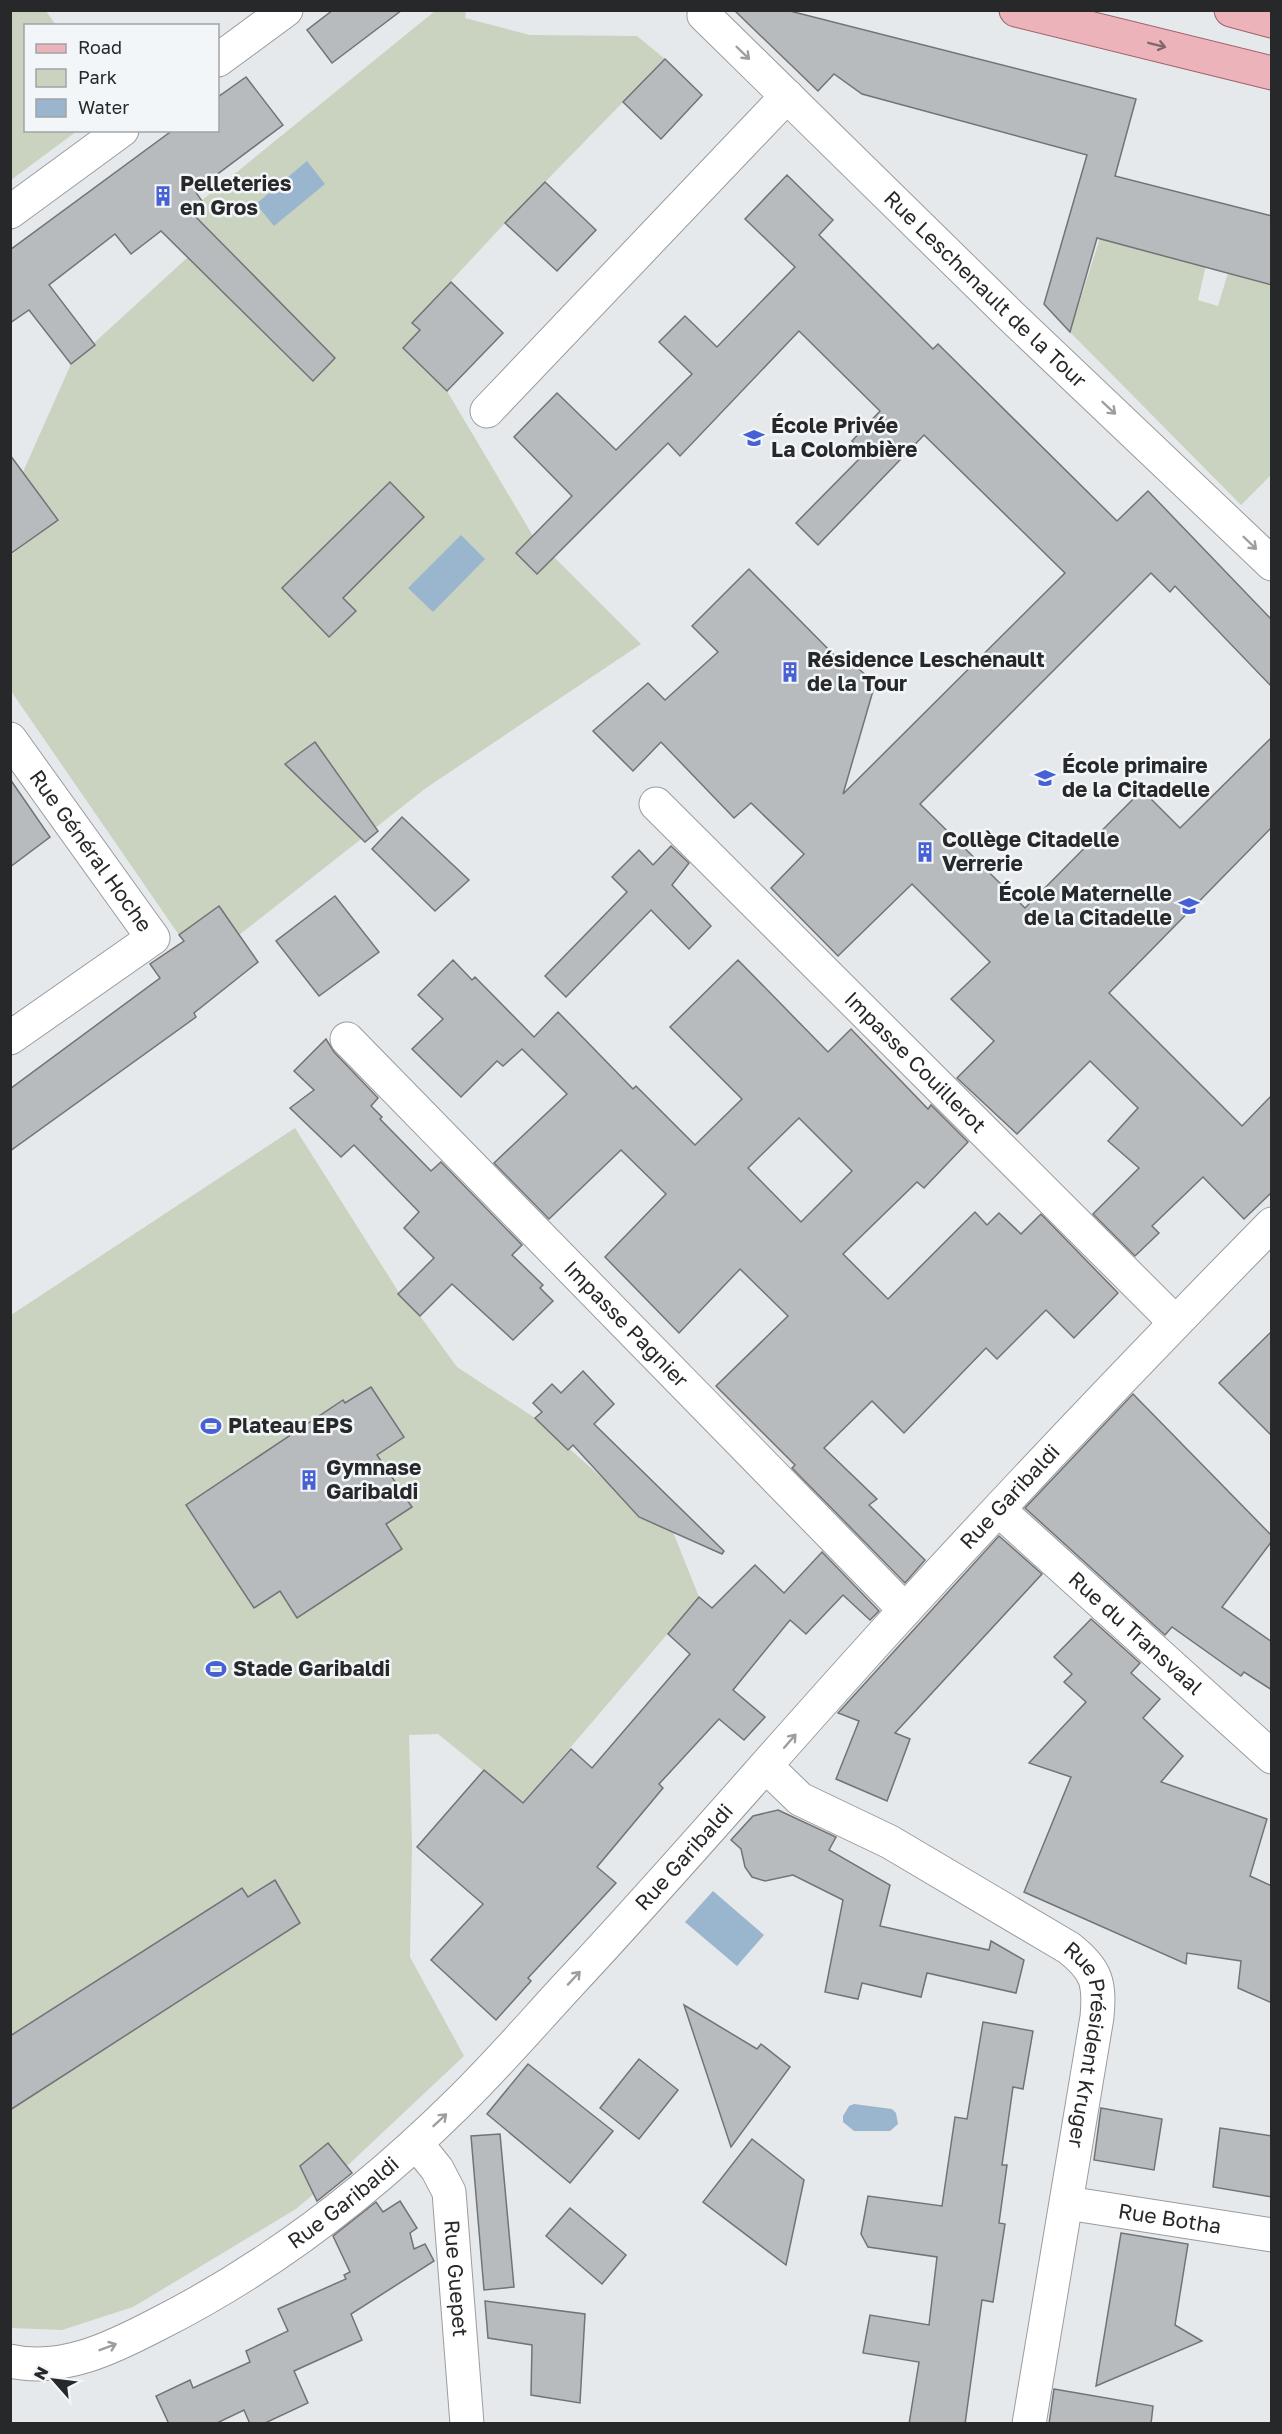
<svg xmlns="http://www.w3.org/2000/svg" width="1282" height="2434" viewBox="0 0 1282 2434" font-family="'Golos Text',sans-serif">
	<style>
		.green { fill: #c9d3bf }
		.water { fill: #9ab5ce }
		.building { fill: #b8bbbd; stroke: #717476; stroke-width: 1.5; fill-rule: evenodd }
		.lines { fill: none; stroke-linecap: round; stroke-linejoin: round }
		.minor-casing { stroke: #9a9c9f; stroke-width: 35 }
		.major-casing { stroke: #9f626a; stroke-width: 35 }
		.minor { stroke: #fff; stroke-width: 33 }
		.major { stroke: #ecb3bb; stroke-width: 33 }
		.oneway { stroke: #80676b }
		.oneway2 { stroke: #9e9e9f }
		.labels { text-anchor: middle; stroke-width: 5; stroke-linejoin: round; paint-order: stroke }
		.poi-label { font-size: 21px; font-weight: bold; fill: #272829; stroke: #f3f6f9; text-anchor: start }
		.street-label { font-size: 21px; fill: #272829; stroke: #f3f6f9 }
	</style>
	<rect width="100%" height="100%" fill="#e6e9eb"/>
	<!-- green -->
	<g class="green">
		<path d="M11,10L46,11L56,25L26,26V130L77,131L11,180Z"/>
		<path d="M435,11H466L465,18L530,35L637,36L665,59L505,223L412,323L420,330L404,348L447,391L533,536L641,644L426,788L239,935L219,906L179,935L11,691L10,556L57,520L23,472L71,364L188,257L313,381L335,358L190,210Z"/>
		<path d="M1100,238L1206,265L1198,300L1218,306L1228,273L1271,285V478L1270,476L1241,505L1070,332Z"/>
		<path d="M295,1128L403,1299L420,1316L457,1367L535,1418L609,1484L639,1517L673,1532L699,1597L523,1803L438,1734L409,1735L412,1845L410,1957L464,2056L347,2166L296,2209L133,2307L62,2330L11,2328V1315Z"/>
	</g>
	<!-- water -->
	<g class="water">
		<path d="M307,161L325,184L274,226L256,204Z"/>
		<path d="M461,535L485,559L433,612L408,588Z"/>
		<path d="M713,1891L764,1935L737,1966L685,1922Z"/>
		<path d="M854,2104L892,2109L896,2113L898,2124L890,2131H854L843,2122V2116L849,2106Z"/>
	</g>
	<!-- building -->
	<g class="building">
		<path d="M333,10H402L332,63L307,30Z"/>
		<path d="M734,10H786L1136,99L1115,176L1272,216V285L1097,238L1070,332L1044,304L1087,155L862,94L834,74L818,91Z"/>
		<path d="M665,59L702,95L661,139L623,102Z"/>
		<path d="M246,77L283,125L195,191L202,201L190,211L335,358L313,381L161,231L131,254L115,234L49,285L95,345L71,364L29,310L10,323V250L173,130H218V97Z"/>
		<path d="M787,175L833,220L819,235L933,349L938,344L1117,521L1148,491L1272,620V687L1175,586L1170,592L1151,573L920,804L1025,908L1142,790L1180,828L1272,737V827L1109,993L1242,1126L1272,1095V1192L1244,1219L1203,1177L1152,1226L1159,1233L1135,1256L1093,1214L1139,1168L1108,1141L1138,1108L1090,1061L1017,1134L957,1078L994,1041L951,999L990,962L912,884L838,956L771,888L804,854L751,803L734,818L661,742L633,771L593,731L648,683L665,700L718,652L692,626L749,569L838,659L843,654L875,684L843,794L1065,573L924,435L818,545L796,523L864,454L852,441L880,411L799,331L680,456L668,443L537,574L516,553L572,496L514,437L557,393L616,450L692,374L659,342L685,316L717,347L795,267L745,219Z"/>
		<path d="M545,182L596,230L557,271L505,223Z"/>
		<path d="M451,282L503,333L447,391L403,348L420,330L412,323Z"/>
		<path d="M10,455L58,520L10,554Z"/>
		<path d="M390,482L424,517L343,598L356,611L329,637L282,588Z"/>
		<path d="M315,742L378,831L365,842L285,764Z"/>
		<path d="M10,779L50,837L10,867Z"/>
		<path d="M402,817L469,880L435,911L372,849Z"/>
		<path d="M671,846L689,863L672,885L711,926L689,949L651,910L566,997L545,976L627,892L612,877L639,850L653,865Z"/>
		<path d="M335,896L379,952L319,996L276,941Z"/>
		<path d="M219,906L258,962L194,1013L196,1017L10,1151V1089L160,978L150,964L184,941L179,935Z"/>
		<path d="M453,960L472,980L475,977L534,1037L558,1012L633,1089L636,1086L695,1145L742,1099L670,1027L738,960L828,1052L851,1029L928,1109L931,1105L968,1142L924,1188L917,1182L843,1254L888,1299L975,1212L987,1225L999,1213L1021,1234L1041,1214L1118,1293L1074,1338L1046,1310L997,1359L986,1348L904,1433L872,1401L824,1448L877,1499L869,1505L925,1560L905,1583L792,1468L795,1465L716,1386L788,1316L740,1269L679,1333L605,1257L666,1194L621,1150L549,1219L494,1163L567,1094L522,1049L503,1066L497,1061L461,1097L412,1049L443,1019L418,995ZM799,1118L852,1171L801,1222L748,1168Z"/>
		<path d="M326,1039L334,1052L378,1098L371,1106L382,1117L380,1119L431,1171L441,1162L522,1245L512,1255L543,1285L540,1288L553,1301L513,1340L452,1284L420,1316L398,1294L434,1258L404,1228L419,1212L354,1145L341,1157L290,1108L314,1090L294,1071Z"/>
		<path d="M1272,1331V1436L1219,1383Z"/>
		<path d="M583,1371L614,1404L594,1424L724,1551L722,1554L639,1517L573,1445L568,1450L535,1418L542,1412L533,1403L552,1384L561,1393Z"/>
		<path d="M371,1387L404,1437L377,1455L412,1507L386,1524L402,1549L297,1618L280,1591L254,1608L186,1505L343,1400L345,1403Z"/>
		<path d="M1133,1394L1272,1536V1541L1222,1607L1272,1642V1690L1244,1672L1241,1676L1172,1627L1165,1635L1025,1508Z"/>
		<path d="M999,1536L1042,1574L895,1733L910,1739L887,1801L836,1779L859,1721L838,1713Z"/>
		<path d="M822,1552L879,1611L870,1620L843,1595L806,1634L790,1620L733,1690L765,1717L744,1740L719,1719L659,1784L663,1788L597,1867L616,1883L528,1978L531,1981L496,2020L431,1960L483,1904L417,1847L484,1770L523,1803L571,1749L592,1768L690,1654L668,1634L699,1597L712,1608L755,1565L784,1593Z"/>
		<path d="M1091,1619L1140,1663L1131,1673L1160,1699L1143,1718L1183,1756L1161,1782L1267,1819L1250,1876L1272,1886V2003L1238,1988L1241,1961L1187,1953L1186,1964L1024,1892L1071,1777L1029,1763L1086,1702L1064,1682L1072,1674L1054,1657Z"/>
		<path d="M778,1810L836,1837L829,1850L890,1885L880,1926L989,1950L991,1941L1024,1960L1016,1993L927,1973L921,1997L862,1983L858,1999L825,1992L843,1900L793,1875L765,1881L752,1877L745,1867L741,1849L731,1840L753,1816Z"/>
		<path d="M275,1880L300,1923L10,2110V2036L242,1888L248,1897Z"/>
		<path d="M684,2005L757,2049L761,2044L790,2067L731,2147Z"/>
		<path d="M983,2022L1033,2031L1023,2089L1013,2087L1002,2165H1007L999,2223L1005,2224L993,2302L982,2300L965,2424H909L919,2362L863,2353L870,2315L929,2325L937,2257L868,2247L861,2234L868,2196L942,2206L955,2117L967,2119Z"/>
		<path d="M639,2059L678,2090L639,2139L600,2108Z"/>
		<path d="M528,2064L613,2131L570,2183L487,2114Z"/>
		<path d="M1101,2108L1162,2119L1154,2170L1094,2160Z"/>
		<path d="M1220,2128L1272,2136V2197L1213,2187Z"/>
		<path d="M500,2134L514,2287L484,2290L471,2136Z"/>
		<path d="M752,2139L804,2180L786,2265L703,2202Z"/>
		<path d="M328,2143L352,2173L317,2201L300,2166Z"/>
		<path d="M400,2201L417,2228L410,2233L414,2249L425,2244L434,2261L351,2314L362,2340L294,2371L308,2403L263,2424H250L244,2410L215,2424H169L156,2396L190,2380L193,2388L250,2362L246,2351L288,2331L278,2309L346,2279L344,2275L350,2272L333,2236L376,2202L383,2212Z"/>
		<path d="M570,2208L626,2255L602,2284L546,2236Z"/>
		<path d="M1121,2233L1188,2244L1175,2325L1202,2341L1096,2386Z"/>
		<path d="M485,2301L585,2314L580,2403L531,2395L532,2345L488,2338Z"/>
		<path d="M1054,2389L1153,2406L1151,2424H1049Z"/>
	</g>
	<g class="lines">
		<!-- minor casing -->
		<g class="minor-casing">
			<g id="minor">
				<path id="s1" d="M705,10L704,15L1011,316L1272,564"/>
				<path d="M218,60L286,10"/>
				<path d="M10,212L122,130"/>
				<path d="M487,411L787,96"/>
				<path id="s2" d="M10,739L153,938L10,1038"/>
				<path id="s3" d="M656,804L1175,1322"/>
				<path id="s4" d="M347,1039L905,1610"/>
				<path id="s5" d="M999,1510L1272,1757"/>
				<path id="s6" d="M767,1767L800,1799L890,1842L1069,1948C1097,1970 1100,1983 1097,2017L1029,2424"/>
				<path id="s7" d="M416,2143L437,2169L449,2192L467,2424"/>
				<path id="s8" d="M1067,2203L1272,2235"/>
				<path id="s9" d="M10,2361C62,2373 114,2347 158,2324C269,2268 370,2190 458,2103C497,2065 533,2023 570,1983C685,1860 793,1732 907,1608C1026,1478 1148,1350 1272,1224"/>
			</g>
		</g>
		<!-- major casing -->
		<g class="major-casing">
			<g id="major">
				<path d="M1016,10L1272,73"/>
				<path d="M1231,10L1272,21"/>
			</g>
		</g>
		<!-- minor -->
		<use href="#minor" class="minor"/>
		<!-- major -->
		<use href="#major" class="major"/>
	</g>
	<!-- one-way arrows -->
	<defs><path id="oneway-shaft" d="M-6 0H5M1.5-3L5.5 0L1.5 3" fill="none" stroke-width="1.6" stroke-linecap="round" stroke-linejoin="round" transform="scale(1.5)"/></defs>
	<use class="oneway" href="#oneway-shaft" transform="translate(1157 45) rotate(14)"/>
	<g class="oneway2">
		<use href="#oneway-shaft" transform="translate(743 53) rotate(44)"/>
		<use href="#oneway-shaft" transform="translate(1109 408) rotate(43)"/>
		<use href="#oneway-shaft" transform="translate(1250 543) rotate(44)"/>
		<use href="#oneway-shaft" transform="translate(790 1741) rotate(-49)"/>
		<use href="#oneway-shaft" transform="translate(574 1978) rotate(-47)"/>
		<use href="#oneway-shaft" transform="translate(440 2120) rotate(-43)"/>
		<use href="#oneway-shaft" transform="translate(108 2347) rotate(-21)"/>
	</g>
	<!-- icons -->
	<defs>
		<g id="building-bare" transform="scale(1.62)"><path d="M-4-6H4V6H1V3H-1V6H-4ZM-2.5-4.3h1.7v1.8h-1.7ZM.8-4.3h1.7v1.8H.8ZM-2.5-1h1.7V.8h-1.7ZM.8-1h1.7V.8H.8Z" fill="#4760d4" stroke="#f3f6f9" stroke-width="2.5" paint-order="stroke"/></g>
		<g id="school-bare" transform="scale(1.62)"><path d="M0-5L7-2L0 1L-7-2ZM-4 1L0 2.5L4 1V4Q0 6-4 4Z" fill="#4760d4" stroke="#f3f6f9" stroke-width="2.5" paint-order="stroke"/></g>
		<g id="stadium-bare" transform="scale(1.62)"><path d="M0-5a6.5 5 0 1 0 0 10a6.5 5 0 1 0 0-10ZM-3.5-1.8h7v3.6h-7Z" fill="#4760d4" stroke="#f3f6f9" stroke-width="2.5" paint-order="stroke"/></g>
	</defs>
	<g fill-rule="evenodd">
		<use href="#building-bare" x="163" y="196"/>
		<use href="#school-bare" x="754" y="438"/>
		<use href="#building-bare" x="790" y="672"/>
		<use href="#school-bare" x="1045" y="778"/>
		<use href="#building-bare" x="925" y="852"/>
		<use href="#school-bare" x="1189" y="906"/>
		<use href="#stadium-bare" x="211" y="1426"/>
		<use href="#building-bare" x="309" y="1480"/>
		<use href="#stadium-bare" x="216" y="1669"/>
	</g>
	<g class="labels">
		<!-- poi labels -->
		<g class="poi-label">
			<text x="180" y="191">Pelleteries<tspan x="180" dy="24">en Gros</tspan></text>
			<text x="771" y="433">École Privée<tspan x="771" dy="24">La Colombière</tspan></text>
			<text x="807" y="667">Résidence Leschenault<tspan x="807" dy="24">de la Tour</tspan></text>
			<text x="1062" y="773">École primaire<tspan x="1062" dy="24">de la Citadelle</tspan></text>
			<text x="942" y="847">Collège Citadelle<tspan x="942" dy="24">Verrerie</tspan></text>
			<text x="1172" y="901" text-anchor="end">École Maternelle<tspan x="1172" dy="24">de la Citadelle</tspan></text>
			<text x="228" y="1433">Plateau EPS</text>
			<text x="326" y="1475">Gymnase<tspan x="326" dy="24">Garibaldi</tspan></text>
			<text x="233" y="1676">Stade Garibaldi</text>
		</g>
		<!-- street labels -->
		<g class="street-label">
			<text dy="7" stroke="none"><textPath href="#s1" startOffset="398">Rue Leschenault de la Tour</textPath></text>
			<text dy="7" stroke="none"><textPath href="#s2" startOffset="138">Rue Général Hoche</textPath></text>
			<text dy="7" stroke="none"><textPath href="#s3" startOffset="366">Impasse Couillerot</textPath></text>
			<text dy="7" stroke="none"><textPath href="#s4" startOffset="399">Impasse Pagnier</textPath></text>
			<text dy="7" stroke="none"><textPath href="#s9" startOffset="1350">Rue Garibaldi</textPath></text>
			<text dy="7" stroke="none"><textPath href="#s5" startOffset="184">Rue du Transvaal</textPath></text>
			<text dy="7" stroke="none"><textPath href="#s9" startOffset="864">Rue Garibaldi</textPath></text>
			<text dy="7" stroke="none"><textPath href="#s6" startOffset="458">Rue Président Kruger</textPath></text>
			<text dy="7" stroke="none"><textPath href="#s9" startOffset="378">Rue Garibaldi</textPath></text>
			<text dy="7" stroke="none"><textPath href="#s8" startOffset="104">Rue Botha</textPath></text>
			<text dy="7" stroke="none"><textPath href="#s7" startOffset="146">Rue Guepet</textPath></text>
		</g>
	</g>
	<!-- border -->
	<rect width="1282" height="2434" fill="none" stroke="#272829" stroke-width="24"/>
	<!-- legend -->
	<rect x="24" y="24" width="195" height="108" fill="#f3f6f9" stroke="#a1a4a6" stroke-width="1.5"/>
	<rect x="36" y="44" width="30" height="9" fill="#ecb3bb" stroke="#a1a4a6" stroke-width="1.5"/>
	<text x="78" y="54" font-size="18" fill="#272829">Road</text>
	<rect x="36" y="69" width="30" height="18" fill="#c9d3bf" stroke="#a1a4a6" stroke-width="1.5"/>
	<text x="78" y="84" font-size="18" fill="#272829">Park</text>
	<rect x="36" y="99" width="30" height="18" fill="#9ab5ce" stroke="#a1a4a6" stroke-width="1.5"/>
	<text x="78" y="114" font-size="18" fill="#272829">Water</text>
	<!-- north arrow -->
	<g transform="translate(54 2380) rotate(298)" stroke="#f3f6f9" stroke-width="4.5" paint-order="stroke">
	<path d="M0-4.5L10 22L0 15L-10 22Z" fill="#272829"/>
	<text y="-9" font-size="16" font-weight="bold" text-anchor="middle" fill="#272829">N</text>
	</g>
</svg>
